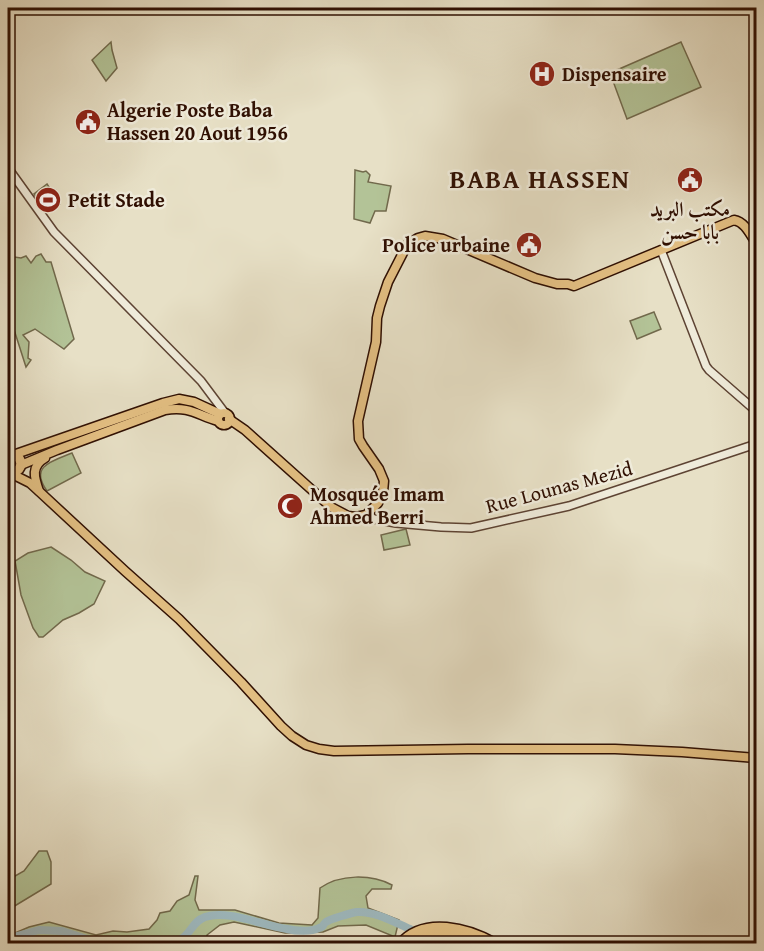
<svg xmlns="http://www.w3.org/2000/svg" width="764" height="951" viewBox="0 0 764 951" font-family="'Gentium Book Plus',Amiri,serif">
	<style>
		.green { fill: #b3c397; stroke: #71694c; stroke-width: 1.5 }
		.lines { fill: none; stroke-linecap: round; stroke-linejoin: round }
		.river { stroke: #9ebac1; stroke-width: 8 }
		.minor-casing { stroke: #5d4333; stroke-width: 10 }
		.major-casing { stroke: #2f0f02; stroke-width: 11 }
		.highway-casing { stroke: #2f0f02; stroke-width: 12 }
		.minor { stroke: #efebda; stroke-width: 7 }
		.major { stroke: #e4c083; stroke-width: 8 }
		.highway { stroke: #e4c083; stroke-width: 9 }
		.labels { text-anchor: middle; stroke-width: 5; stroke-linejoin: round; paint-order: stroke }
		.poi-label { font-size: 20px; font-weight: bold; fill: #2f0f02; stroke: #efebda; text-anchor: start }
		.street-label { font-size: 20px; fill: #2f0f02; stroke: #efebda }
		.district-label { font-size: 26px; font-weight: bold; letter-spacing: 1.5px; fill: #2f0f02; stroke: #efebda }
	</style>
	<rect width="100%" height="100%" fill="#e7e0c6"/>
	<filter id="stains"><feTurbulence type="fractalNoise" baseFrequency=".00333" numOctaves="4"/><feColorMatrix values="0 0 0 0 .2 0 0 0 0 .09 0 0 0 0 .02 0 0 0 .5 -.17"/></filter>
	<radialGradient id="worn" r=".72"><stop offset=".6" stop-color="#630" stop-opacity="0"/><stop offset="1" stop-color="#630" stop-opacity=".3"/></radialGradient>
	<!-- green -->
	<g class="green">
		<path d="M111,42L112,50L117,68L106,81L92,60Z"/>
		<path d="M681,42L701,87L627,119L610,73Z"/>
		<path d="M355,170L363,172L366,171L370,175L368,182L391,186L386,211H375L370,223L354,219Z"/>
		<path d="M47,184L60,204L47,212L34,194Z"/>
		<path d="M41,254L46,262H51L74,339L64,349L35,329L23,335L29,342L28,358L31,360L26,367L9,314H8V256L21,258L26,256L31,263L36,256Z"/>
		<path d="M654,312L661,329L637,339L630,321Z"/>
		<path d="M72,453L81,473L47,491C29,466 52,461 72,453Z"/>
		<path d="M406,529L410,545L384,550L381,535Z"/>
		<path d="M51,547L71,560L85,572L105,581L94,604L79,613L63,620L43,637H39L33,628L21,595L15,561L28,553Z"/>
		<path d="M39,851H47L51,862V884L13,907L8,908V880L24,871Z"/>
		<path d="M195,876H198L195,900L199,910H235L279,923L312,925L318,918L320,888C340,874 371,874 392,885L391,889H372L366,896L368,908L399,920L395,937L366,925L338,926L323,932L285,933L234,922L220,925L207,935V943L57,944L49,942L43,944L8,943V936L29,927L49,922L96,935L113,931L127,932L149,929L157,920L160,913L170,911L177,901L189,895Z"/>
	</g>
	<g class="lines">
		<!-- river -->
		<g class="river">
			<path d="M429,938L448,944"/>
			<path d="M8,943L17,936L39,930L62,931L90,940L119,944"/>
			<path d="M174,944C177,941 182,939 185,936C193,929 194,921 205,917C228,909 263,926 287,929C296,931 311,932 319,928C325,926 321,926 326,922C330,919 351,913 357,912C375,911 394,922 410,929"/>
		</g>
		<!-- minor casing -->
		<g class="minor-casing">
			<g id="minor">
				<path d="M8,168L54,232L201,381L225,413"/>
				<path d="M661,250L706,366L709,370L756,411"/>
				<path d="M366,515L374,519L396,523L441,527L471,528L569,506L756,444"/>
			</g>
		</g>
		<!-- major casing -->
		<g class="major-casing">
			<g id="major">
				<circle cx="224" cy="419" r="6"/>
				<path d="M229,419L245,430L331,507L348,516L356,517L366,515L378,503L383,492L384,481L379,469L363,446L359,439L358,421L376,342L377,318L380,306L388,282L407,245L418,238L425,236L443,239L535,278L557,284H568L574,286L734,220C745,222 750,234 756,243"/>
				<path d="M13,455L163,403L179,399L194,402L220,414"/>
				<path d="M21,465L57,450L165,410C190,406 197,415 218,421"/>
				<path d="M10,473L30,483L42,494L125,571L179,619L241,682L281,726L292,736L306,745L319,749L334,751L468,749H615L682,752L756,758"/>
				<path d="M39,491C34,477 31,466 45,458"/>
			</g>
		</g>
		<!-- highway casing -->
		<g class="highway-casing">
			<g id="highway">
				<path d="M8,456C25,452 25,475 8,472"/>
				<path d="M400,944C424,916 468,928 496,944"/>
				<path d="M410,944C429,930 461,933 481,944"/>
			</g>
		</g>
		<!-- minor -->
		<use href="#minor" class="minor"/>
		<!-- major -->
		<use href="#major" class="major"/>
		<!-- highway -->
		<use href="#highway" class="highway"/>
	</g>
	<!-- icons -->
	<defs>
		<g id="hospital-disc" transform="scale(1.35)"><circle r="9.5" fill="#8f2418" stroke="#efebda"/><path d="M-5-5h3v3.5h4V-5h3V5h-3V1.5h-4V5h-3Z" fill="#fff"/></g>
		<g id="civic-disc" transform="scale(1.35)"><circle r="9.5" fill="#8f2418" stroke="#efebda"/><path d="M-.6-6.5H3V-4.5H.6V-3L4-1V1h2V6H-6V1h2V-1L-.6-3ZM-1.2 2.5V6h2.4V2.5Z" fill="#fff"/></g>
		<g id="stadium-disc" transform="scale(1.35)"><circle r="9.5" fill="#8f2418" stroke="#efebda"/><path d="M0-5a6.5 5 0 1 0 0 10a6.5 5 0 1 0 0-10ZM-3.5-1.8h7v3.6h-7Z" fill="#fff"/></g>
		<g id="mosque-disc" transform="scale(1.35)"><circle r="9.5" fill="#8f2418" stroke="#efebda"/><path d="M3.5-4.9A6 6 0 1 0 3.5 4.9A5 5 0 1 1 3.5-4.9Z" fill="#fff"/></g>
	</defs>
	<g fill-rule="evenodd">
		<use href="#hospital-disc" x="542" y="74"/>
		<use href="#civic-disc" x="88" y="122"/>
		<use href="#civic-disc" x="690" y="180"/>
		<use href="#stadium-disc" x="48" y="200"/>
		<use href="#civic-disc" x="529" y="245"/>
		<use href="#mosque-disc" x="290" y="506"/>
	</g>
	<g class="labels">
		<!-- poi labels -->
		<g class="poi-label">
			<text x="562" y="81">Dispensaire</text>
			<text x="107" y="117">Algerie Poste Baba<tspan x="107" dy="23">Hassen 20 Aout 1956</tspan></text>
			<text x="68" y="207">Petit Stade</text>
			<text x="690" y="216" text-anchor="middle">مكتب البريد<tspan x="690" dy="23">بابا حسن</tspan></text>
			<text x="510" y="252" text-anchor="end">Police urbaine</text>
			<text x="310" y="501">Mosquée Imam<tspan x="310" dy="23">Ahmed Berri</tspan></text>
		</g>
		<!-- street labels -->
		<g class="street-label">
			<text transform="translate(559 487) rotate(-15)" y="7">Rue Lounas Mezid</text>
		</g>
		<!-- district labels -->
		<g class="district-label">
			<text x="540" y="188">BABA HASSEN</text>
		</g>
	</g>
	<!-- margin -->
	<rect width="764" height="951" fill="none" stroke="#e7e0c6" stroke-width="30"/>
	<rect x="9" y="9" width="746" height="933" fill="none" stroke="#2f0f02" stroke-width="3"/>
	<rect x="15" y="15" width="734" height="921" fill="none" stroke="#2f0f02" stroke-width="1.5"/>
	<rect width="100%" height="100%" filter="url(#stains)"/>
	<rect width="100%" height="100%" fill="url(#worn)"/>
</svg>
